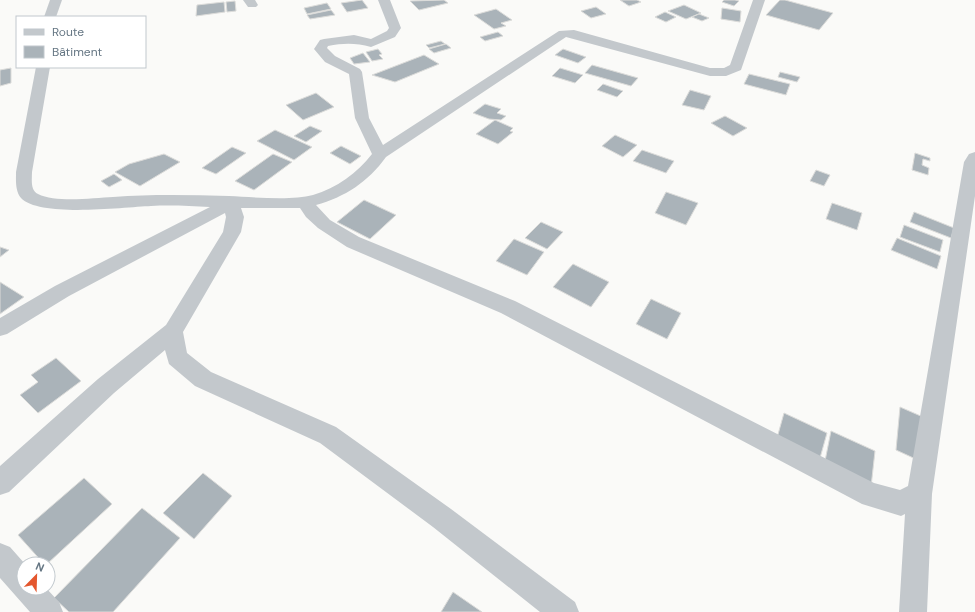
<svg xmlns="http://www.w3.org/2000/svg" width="975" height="612" viewBox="0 0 975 612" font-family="'DM Sans',sans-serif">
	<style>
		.building { fill: #aab3b9; stroke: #dcdcda }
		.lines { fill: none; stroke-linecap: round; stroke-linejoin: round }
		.street { fill: #c3c8cc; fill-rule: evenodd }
	</style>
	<rect width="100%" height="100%" fill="#fafaf8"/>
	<!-- building -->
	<g class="building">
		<path d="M362,0L368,8L347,12L341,3Z"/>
		<path d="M444,0L448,3L419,10L410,1Z"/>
		<path d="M620,0H637L641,2L629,6Z"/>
		<path d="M724,0H735L739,1L734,6L722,2Z"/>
		<path d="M780,0H785L833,13L819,30L766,15Z"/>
		<path d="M235,1L236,11L227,12L226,2Z"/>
		<path d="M224,2L225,12L196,16L197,5Z"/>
		<path d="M327,3L331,9L307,14L304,8Z"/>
		<path d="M684,5L701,13L686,19L668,11Z"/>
		<path d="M596,7L606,14L591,18L581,11Z"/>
		<path d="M722,8L741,11L740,22L721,19Z"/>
		<path d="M496,9L512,20L501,23L506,26L494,29L474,15Z"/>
		<path d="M331,10L335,15L310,19L307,15Z"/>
		<path d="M665,12L676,17L666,22L655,17Z"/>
		<path d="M699,14L709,18L702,21L692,17Z"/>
		<path d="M498,32L503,36L485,41L480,37Z"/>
		<path d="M441,41L445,44L429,48L426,45Z"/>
		<path d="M446,44L451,48L434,53L429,49Z"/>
		<path d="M378,49L382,54L379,55L383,59L372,61L366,52Z"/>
		<path d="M563,49L586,57L578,63L555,55Z"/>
		<path d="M363,53L370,62L354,64L350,58Z"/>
		<path d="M424,55L439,64L395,82L372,75Z"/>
		<path d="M592,65L638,78L631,86L585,73Z"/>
		<path d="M11,68V83L0,86V70Z"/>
		<path d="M560,68L583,75L575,83L552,76Z"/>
		<path d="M780,72L800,77L797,82L778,77Z"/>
		<path d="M749,74L790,84L786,95L744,84Z"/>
		<path d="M603,84L623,91L617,97L597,90Z"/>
		<path d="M690,90L711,96L704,110L682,105Z"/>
		<path d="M316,93L334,107L303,120L286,105Z"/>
		<path d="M485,104L501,109L497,113L506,116L501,120L489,119L473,113Z"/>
		<path d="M725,116L747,128L733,136L711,123Z"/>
		<path d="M495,120L513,128L510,131L513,132L498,144L476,134Z"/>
		<path d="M310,126L322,131L306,142L294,136Z"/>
		<path d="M275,130L312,147L294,160L257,141Z"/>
		<path d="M615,135L637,145L623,157L602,146Z"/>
		<path d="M341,146L361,156L350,164L330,153Z"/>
		<path d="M232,147L246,153L216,174L202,168Z"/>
		<path d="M642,150L674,161L666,173L633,161Z"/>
		<path d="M915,153L930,158V161L923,159L922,165L929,168L928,175L912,170Z"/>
		<path d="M164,154L180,162L140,186L115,172L129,164Z"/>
		<path d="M273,154L292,162L254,190L235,181Z"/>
		<path d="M816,170L830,175L824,186L810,181Z"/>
		<path d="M114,174L122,180L109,187L101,181Z"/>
		<path d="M666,192L698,203L686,225L655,213Z"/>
		<path d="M364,200L396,215L370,239L337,222Z"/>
		<path d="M832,203L862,213L857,230L826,219Z"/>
		<path d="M914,212L954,228L951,238L910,222Z"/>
		<path d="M541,222L563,232L547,249L525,238Z"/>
		<path d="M904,225L943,240L940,252L900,237Z"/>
		<path d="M897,238L941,256L937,269L891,250Z"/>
		<path d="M514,239L544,252L527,275L496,261Z"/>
		<path d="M0,247L9,250L0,257Z"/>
		<path d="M573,264L609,282L591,307L553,287Z"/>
		<path d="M0,282L24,297L0,314Z"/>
		<path d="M651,299L681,313L667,339L636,324Z"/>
		<path d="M56,358L81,381L38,413L20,395L38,382L31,375Z"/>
		<path d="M900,407L923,417L920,461L896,450Z"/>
		<path d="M784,413L827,433L820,458L777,438Z"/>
		<path d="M831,431L875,451L871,487L824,466Z"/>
		<path d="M203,473L232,496L194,539L163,513Z"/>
		<path d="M84,478L112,504L47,564H44L18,535Z"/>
		<path d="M142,508L180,538L113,612H69L54,598Z"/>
		<path d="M453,592L482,612H441Z"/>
	</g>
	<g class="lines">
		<!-- street -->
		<g class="street">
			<path d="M50,0H62L56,17H44Z"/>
			<path d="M243,0H255L258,5L256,7H248Z"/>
			<path d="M378,0H390L401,28L395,37L371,47C356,43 344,43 328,46L327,48L335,56L360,69L362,72L369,118L383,145L559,31L574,30L710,68H724L730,65L753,0H765L741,70L726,76H710L566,37L386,157C368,182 345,197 316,205L330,220L359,237L515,301L874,483L900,490L908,486L964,162L969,154L975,152V196L932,494L927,612H899L905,514L901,516L862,504L501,313L347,247L318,228L306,217L300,208H241L244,217L241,232L183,332L187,353L211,372L336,427L451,509L575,602L579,612H540L433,527L320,443L195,386L169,364L165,350L114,393L9,492L0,495V466L98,379L166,325L223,232L226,217L225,213L69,296L7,334L0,336V318L55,286L210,207C190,206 171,205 151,206C124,207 40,218 21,198C15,191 16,180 16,172L36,67H50L32,172C32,179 30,190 38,194C56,203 93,198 113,197C152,194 190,195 229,196C253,197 291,201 313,195C337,188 357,173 372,154L355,118L349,74L325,62L314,49L320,40L324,39L354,35L371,39L387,31L389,28Z"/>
			<path d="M0,543L10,547L25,564L24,588H46L59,602L63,612H30L0,578Z"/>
		</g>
	</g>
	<!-- legend -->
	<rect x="16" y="16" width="130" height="52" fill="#ffffff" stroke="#c1c8cd"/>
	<rect x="24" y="29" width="20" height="6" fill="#c3c8cc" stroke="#c1c8cd"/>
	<text x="52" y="36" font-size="12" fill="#657683">Route</text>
	<rect x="24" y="46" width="20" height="12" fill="#aab3b9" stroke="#c1c8cd"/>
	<text x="52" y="56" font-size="12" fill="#657683">Bâtiment</text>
	<!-- north arrow -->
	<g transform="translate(36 576) rotate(23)"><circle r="19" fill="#ffffff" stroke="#c1c8cd"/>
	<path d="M0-3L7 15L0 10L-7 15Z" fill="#e4572e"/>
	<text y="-6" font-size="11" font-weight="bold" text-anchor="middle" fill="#657683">N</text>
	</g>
</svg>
